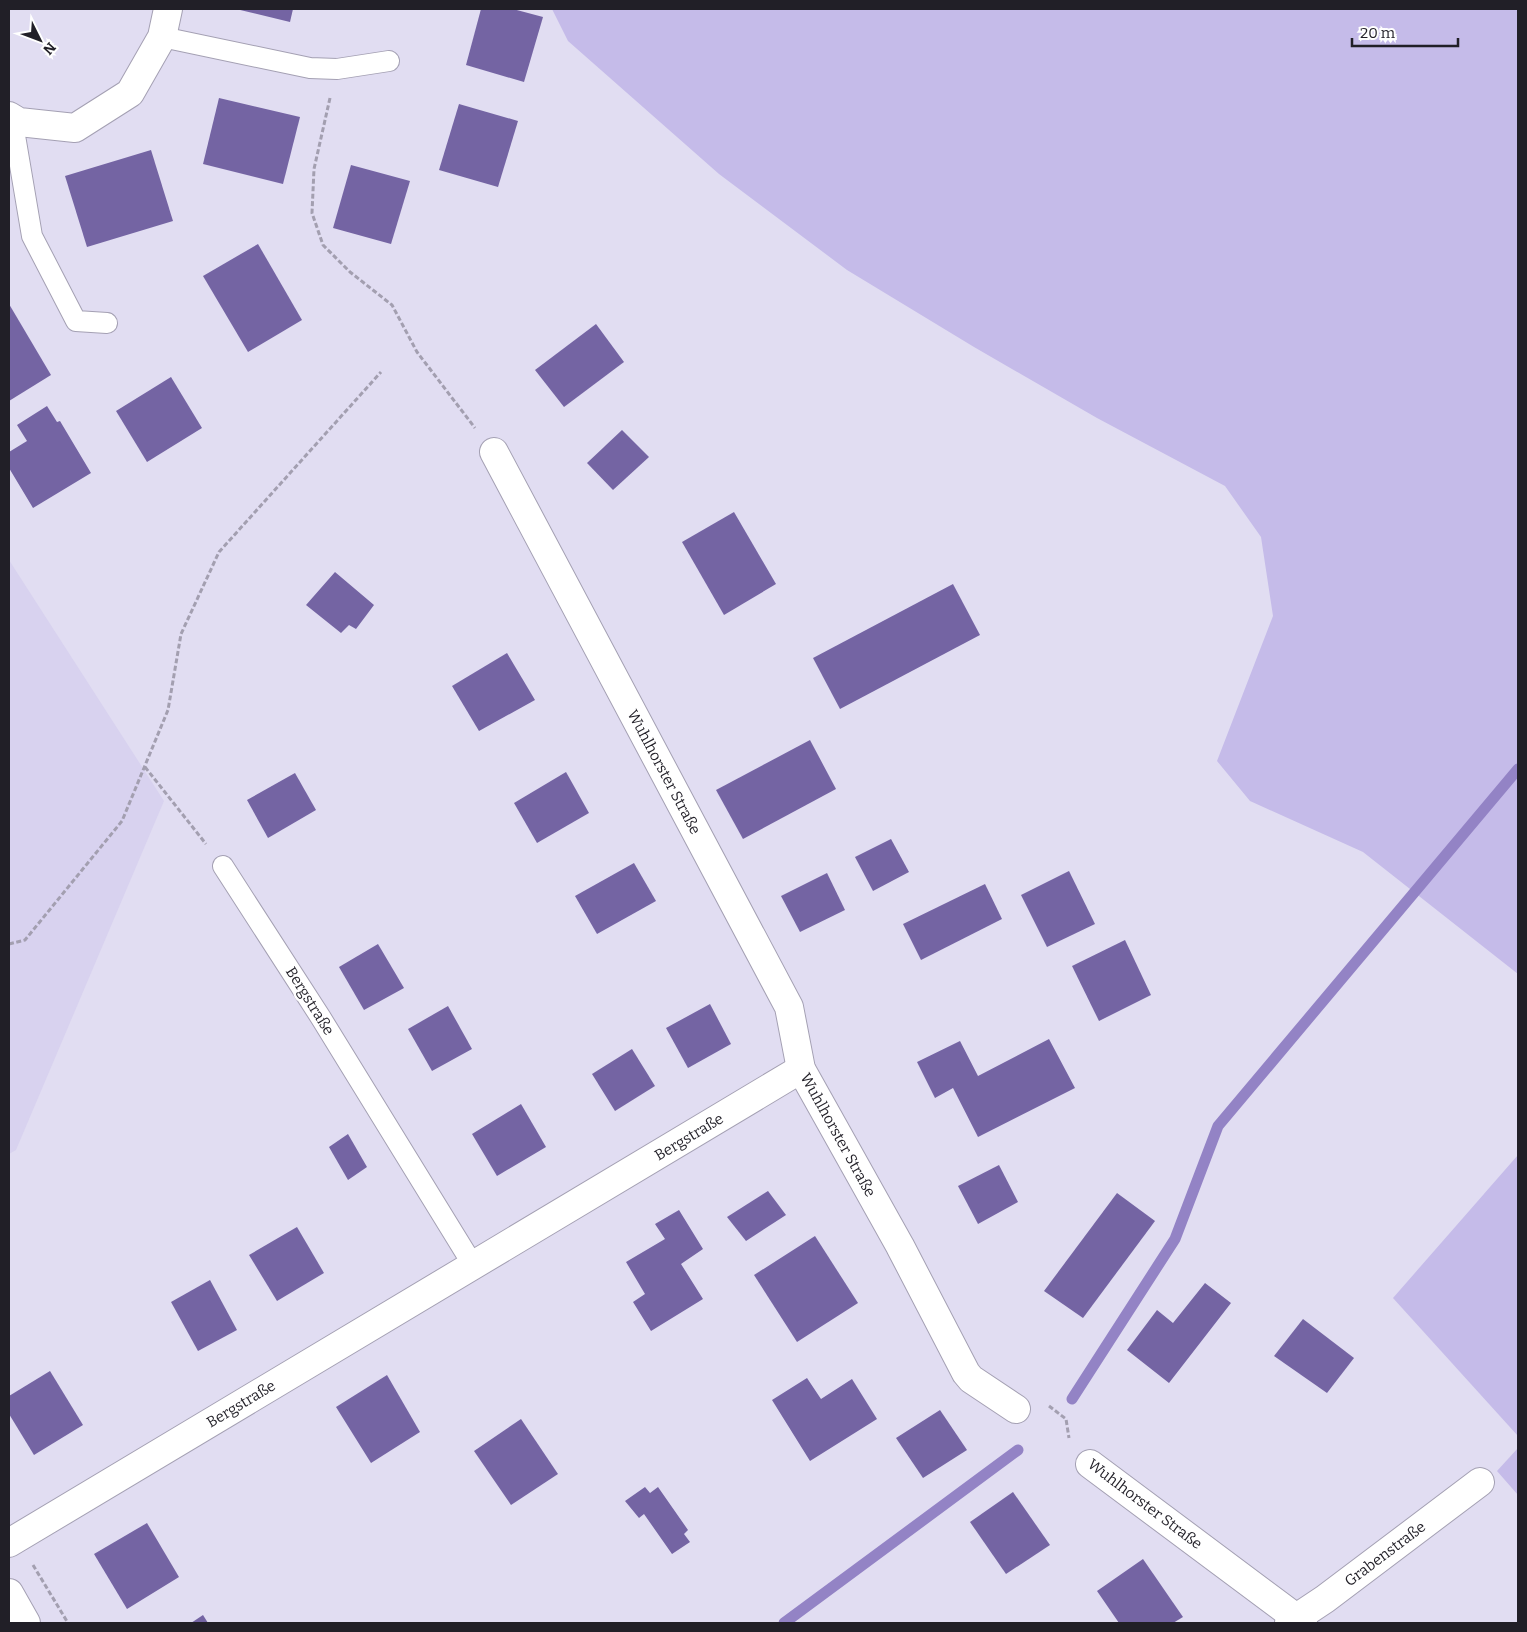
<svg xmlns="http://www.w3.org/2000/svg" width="1527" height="1632" viewBox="0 0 1527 1632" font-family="Bitter,serif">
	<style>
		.built { fill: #d8d2ef }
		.green { fill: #c5bbe9 }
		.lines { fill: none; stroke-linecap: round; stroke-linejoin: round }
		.stream { stroke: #9383c5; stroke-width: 11 }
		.building { fill: #7464a3 }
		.lane-casing { stroke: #a4a0b3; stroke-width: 22 }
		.street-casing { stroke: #a4a0b3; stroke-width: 30 }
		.secondary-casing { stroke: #a4a0b3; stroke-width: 30 }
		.path { stroke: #a39fb0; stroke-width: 3; stroke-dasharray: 5 2.5; stroke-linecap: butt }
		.lane { stroke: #fff; stroke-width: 20 }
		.street { stroke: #fff; stroke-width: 28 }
		.secondary { stroke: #fff; stroke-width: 28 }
		.labels { text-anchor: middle; stroke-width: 5; stroke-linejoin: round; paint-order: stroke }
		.street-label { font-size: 15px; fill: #211f27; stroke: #fff }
	</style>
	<rect width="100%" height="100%" fill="#e1ddf2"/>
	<!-- built -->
	<path class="built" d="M9,560L164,801L16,1150L9,1154Z"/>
	<!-- green -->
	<g class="green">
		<path d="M552,9H1518V974L1363,852L1250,801L1217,761L1273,616L1261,537L1225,486L1097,418L974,347L847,270L719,174L568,41Z"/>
		<path d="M1518,1155V1436L1393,1298Z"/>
		<path d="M1518,1448V1495L1497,1471Z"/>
	</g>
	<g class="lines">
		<!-- stream -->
		<g class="stream">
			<path d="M1072,1399L1175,1239L1218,1126L1518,769"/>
			<path d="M784,1623L1018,1450"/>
		</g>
	</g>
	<!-- building -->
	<g class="building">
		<path d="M236,9H293L290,22Z"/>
		<path d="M481,9H513L543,17L524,82L466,65Z"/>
		<path d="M219,98L300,117L283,184L203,164Z"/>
		<path d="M459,104L518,121L498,187L439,170Z"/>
		<path d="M151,150L173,221L87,247L65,176Z"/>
		<path d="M351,165L410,181L391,244L333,228Z"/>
		<path d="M258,244L302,320L248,352L203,276Z"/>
		<path d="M9,304L51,375L9,401Z"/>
		<path d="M596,324L624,362L564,407L535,370Z"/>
		<path d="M171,377L202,428L147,462L116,411Z"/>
		<path d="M47,406L57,422L60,421L91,473L33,508L9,468V452L27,441L17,425Z"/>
		<path d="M622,430L649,457L613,490L587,463Z"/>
		<path d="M734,512L776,584L724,615L682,542Z"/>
		<path d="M335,572L374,605L356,629L349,625L341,633L306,605Z"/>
		<path d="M953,584L980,635L840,709L813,658Z"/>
		<path d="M507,653L535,700L479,731L452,686Z"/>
		<path d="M810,740L836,789L743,839L716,790Z"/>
		<path d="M566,772L589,813L537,843L514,803Z"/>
		<path d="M295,773L316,810L268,838L247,800Z"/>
		<path d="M891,839L909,872L873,891L855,857Z"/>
		<path d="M634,863L656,901L597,934L575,896Z"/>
		<path d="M1069,871L1095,924L1047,947L1021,895Z"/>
		<path d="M827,873L845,910L800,932L781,896Z"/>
		<path d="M985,884L1002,919L921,960L903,924Z"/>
		<path d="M1125,940L1151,995L1099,1021L1072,966Z"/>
		<path d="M378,944L404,988L364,1010L339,967Z"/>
		<path d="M710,1004L731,1044L688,1068L666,1028Z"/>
		<path d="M448,1006L472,1049L432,1071L408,1029Z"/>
		<path d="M1049,1039L1075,1088L978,1137L953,1088L935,1098L917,1062L960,1041L978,1076Z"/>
		<path d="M632,1049L655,1086L615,1111L592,1074Z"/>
		<path d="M521,1104L546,1147L497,1176L472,1134Z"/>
		<path d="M348,1134L367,1167L348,1180L329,1147Z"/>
		<path d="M999,1165L1018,1202L978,1224L958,1186Z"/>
		<path d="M768,1191L786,1215L746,1241L727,1217Z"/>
		<path d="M1117,1193L1155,1221L1083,1318L1044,1291Z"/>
		<path d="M679,1210L703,1249L681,1264L703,1299L651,1331L633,1302L645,1294L626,1262L665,1239L655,1224Z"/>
		<path d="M297,1227L324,1273L277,1301L249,1255Z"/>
		<path d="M815,1236L858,1303L797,1342L754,1275Z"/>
		<path d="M210,1280L237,1330L198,1351L171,1302Z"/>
		<path d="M1205,1283L1231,1303L1169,1383L1127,1350L1157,1310L1173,1323Z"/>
		<path d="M1303,1319L1354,1358L1327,1393L1274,1356Z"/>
		<path d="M50,1371L83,1425L34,1455L9,1414V1396Z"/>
		<path d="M387,1375L420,1432L371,1463L336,1407Z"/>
		<path d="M807,1378L821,1399L852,1379L877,1419L810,1461L772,1400Z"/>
		<path d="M940,1410L967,1450L923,1478L896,1438Z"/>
		<path d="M521,1419L558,1474L511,1505L474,1451Z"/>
		<path d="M645,1487L650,1493L658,1487L688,1530L684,1534L690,1542L672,1554L644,1514L639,1518L625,1501Z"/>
		<path d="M1013,1492L1050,1545L1006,1574L970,1522Z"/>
		<path d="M147,1523L179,1577L127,1609L94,1554Z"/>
		<path d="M1143,1559L1183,1617L1173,1623H1119L1097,1591Z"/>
		<path d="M203,1615L208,1623H191Z"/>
	</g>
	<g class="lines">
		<!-- lane casing -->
		<g class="lane-casing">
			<g id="lane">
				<path d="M162,37L310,68L337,69L389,61"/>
				<path d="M12,118L32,236L76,321L107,323"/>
				<path d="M223,866L321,1018L473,1265"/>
			</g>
		</g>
		<!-- street casing -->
		<g class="street-casing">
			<g id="street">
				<path d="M9,116L19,122L75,128L130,93L162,37L168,9"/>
				<path d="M494,452L789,1007L801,1069L900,1246L966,1373L971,1379L1016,1409"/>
				<path d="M1090,1464L1303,1623"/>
				<path d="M9,1543L801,1069"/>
				<path d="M1289,1623L1325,1599L1480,1482"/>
			</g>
		</g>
		<!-- secondary casing -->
		<g class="secondary-casing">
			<path id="secondary" d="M9,1593L26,1623"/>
		</g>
		<!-- path -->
		<g class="path">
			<path d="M330,98L314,169L312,213L323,245L350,272L392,305L417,352L475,428"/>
			<path d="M145,767L206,844"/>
			<path d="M9,944L25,940L122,821L168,710L181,634L219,552L381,372"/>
			<path d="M1049,1406L1066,1419L1069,1438"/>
			<path d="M33,1565L68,1623"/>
		</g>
		<!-- lane -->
		<use href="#lane" class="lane"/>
		<!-- street -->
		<use href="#street" class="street"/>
		<!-- secondary -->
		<use href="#secondary" class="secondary"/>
	</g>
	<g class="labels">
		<!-- street labels -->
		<g class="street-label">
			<text transform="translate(664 772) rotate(62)" y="5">Wuhlhorster Straße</text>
			<text transform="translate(310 1001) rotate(58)" y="5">Bergstraße</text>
			<text transform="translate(838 1135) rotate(61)" y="5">Wuhlhorster Straße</text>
			<text transform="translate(689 1137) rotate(-31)" y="5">Bergstraße</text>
			<text transform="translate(241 1404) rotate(-31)" y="5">Bergstraße</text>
			<text transform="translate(1145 1504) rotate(37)" y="5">Wuhlhorster Straße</text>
			<text transform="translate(1385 1554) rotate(-37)" y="5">Grabenstraße</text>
		</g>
	</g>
	<!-- border -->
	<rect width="1527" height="1632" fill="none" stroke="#211f27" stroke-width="20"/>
	<!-- north arrow -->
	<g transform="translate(40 40) rotate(132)" stroke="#ffffff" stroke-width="4" paint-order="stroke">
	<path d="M0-4L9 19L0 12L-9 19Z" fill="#211f27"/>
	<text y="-8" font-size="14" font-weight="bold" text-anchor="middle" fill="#211f27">N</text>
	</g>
	<!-- scale -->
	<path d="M1352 38v8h106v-8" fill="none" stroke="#211f27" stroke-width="2.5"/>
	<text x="1360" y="38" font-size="15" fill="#211f27" stroke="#ffffff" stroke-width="4" paint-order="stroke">20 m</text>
</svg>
